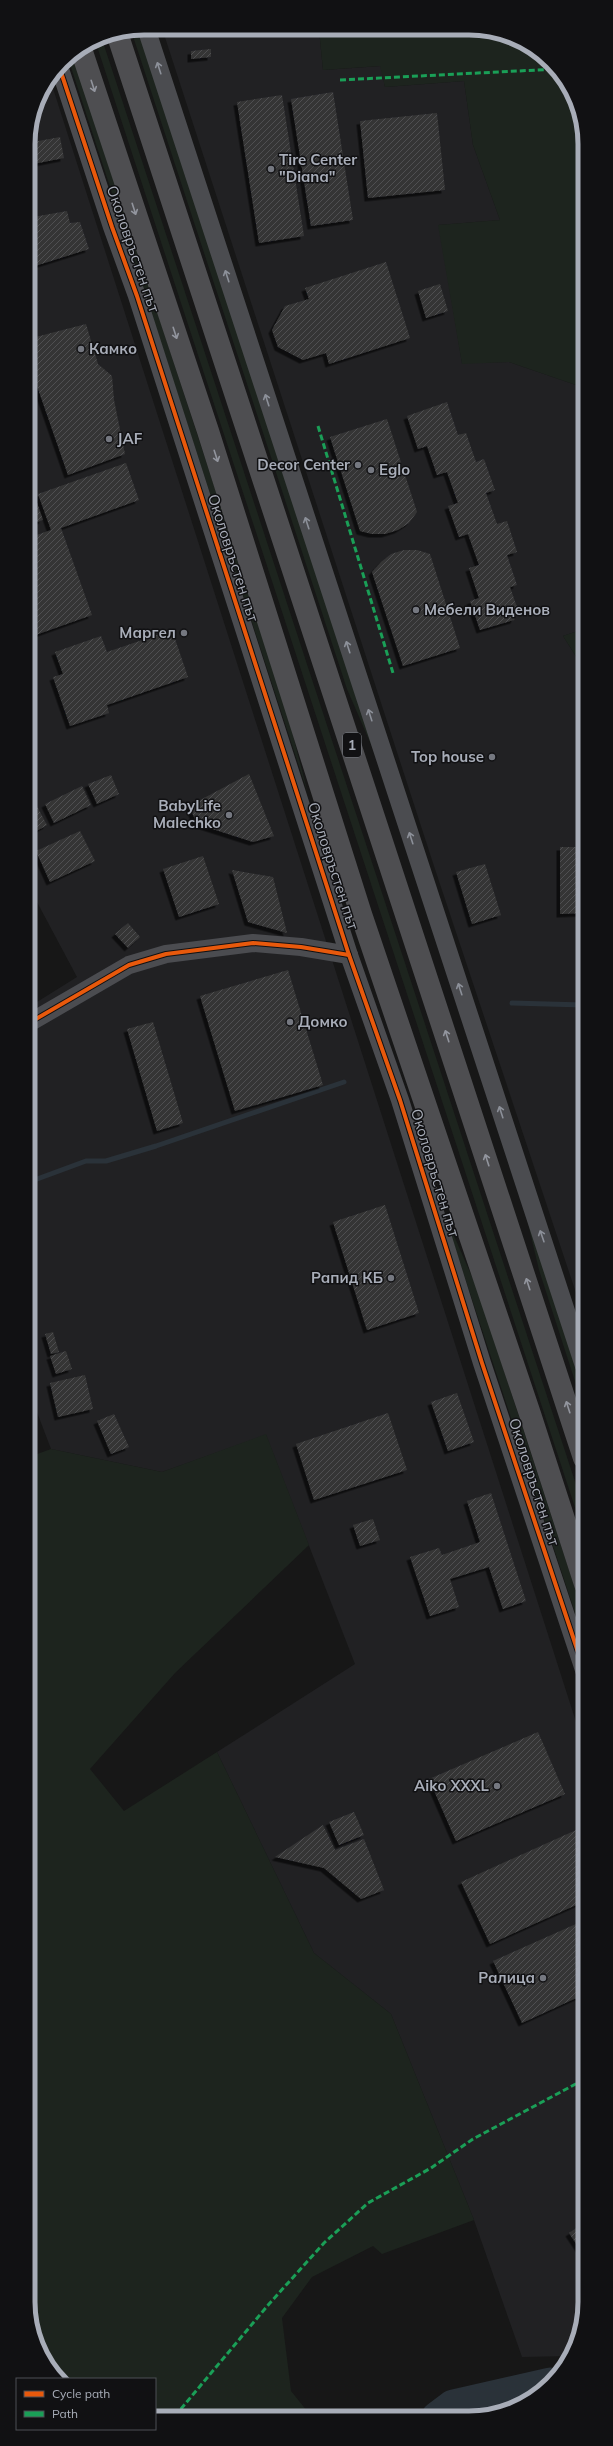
<svg xmlns="http://www.w3.org/2000/svg" width="613" height="2446" viewBox="0 0 613 2446" font-family="Mulish,sans-serif">
	<style>
		.built { fill: #212123 }
		.green { fill: #1d241e }
		.lines { fill: none; stroke-linecap: round; stroke-linejoin: round }
		.stream { stroke: #2a3239; stroke-width: 5 }
		.river { stroke: #2a3239; stroke-width: 31 }
		.building { fill: url(#building-hatch); filter: url(#shadow) }
		.minor { stroke: #4b4c50; stroke-width: 18 }
		.highway { stroke: #4e4e51; stroke-width: 22 }
		.quiet { stroke: #1a9f57; stroke-width: 3; stroke-dasharray: 6 3; stroke-linecap: butt }
		.cycleway-casing { stroke: #111113; stroke-width: 6 }
		.cycleway { stroke: #e8590c; stroke-width: 4 }
		.oneway { stroke: #8c9099 }
		.oneway2 { stroke: #92959e }
		.poi-dot { fill: #757880; stroke: #111113; stroke-width: 1.5 }
		.labels { text-anchor: middle; stroke-width: 3; stroke-linejoin: round; paint-order: stroke }
		.shield { fill: #111113; stroke: #7b7e86; stroke-width: 1 }
		.shield-label { font-size: 14px; font-weight: bold; fill: #a8adb8 }
		.poi-label { font-size: 15px; font-weight: bold; fill: #a8adb8; stroke: #111113; text-anchor: end }
		.street-label { font-size: 15px; fill: #a8adb8; stroke: #111113 }
		.rim { fill: none; stroke: #a8adb8; stroke-width: 5 }
	</style>
	<defs>
		<pattern id="building-hatch" width="6" height="6" patternUnits="userSpaceOnUse"><rect width="6" height="6" fill="#353536"/><path d="M-1 1l2-2M0 6l6-6M5 7l2-2" fill="none" stroke="#4f5051"/></pattern>
		<filter id="shadow"><feDropShadow dx="-3.5" dy="3.5" stdDeviation="0" flood-color="#0009"/></filter>
	</defs>
	<rect width="100%" height="100%" fill="#171717"/>
	<!-- built -->
	<g class="built">
		<path d="M162,28L319,29L323,70L381,66L385,87L464,81L473,145L500,220L439,225L462,363L509,362L576,385L584,411V629L563,636L584,669V1317L433,863Z"/>
		<path d="M50,79L585,1750V2310L576,2347L570,2356L522,2357L474,2220L391,2014L314,1953L217,1752L355,1664L266,1435L162,1472L51,1449L29,1391V1007L77,977L29,887L28,136L40,93Z"/>
	</g>
	<!-- green -->
	<g class="green">
		<path d="M139,29L379,763L347,689L131,30Z"/>
		<path d="M319,29L492,30L527,44L556,67L584,128V411L576,385L509,362L462,364L438,225L500,220L473,145L464,81L385,87L380,66L323,70Z"/>
		<path d="M101,36L584,1509V1535L95,40Z"/>
		<path d="M73,54L284,700L308,794L68,58Z"/>
		<path d="M584,629V669L563,636Z"/>
		<path d="M519,1185L584,1386V1409L539,1270Z"/>
		<path d="M443,1211L477,1288L585,1619V1643Z"/>
		<path d="M266,1434L309,1545L175,1673L90,1769L124,1811L217,1752L314,1953L391,2014L474,2220L382,2254L373,2246L312,2277L282,2318L291,2391L311,2416H155V2379H57L29,2318V1457L51,1449L162,1472Z"/>
		<path d="M562,2370C546,2395 514,2411 485,2417C465,2421 436,2417 414,2417L462,2391Z"/>
	</g>
	<g class="lines">
		<!-- stream -->
		<g class="stream">
			<path d="M512,1003L584,1005"/>
			<path d="M29,1182L86,1161H106L156,1146L344,1082"/>
		</g>
		<!-- river -->
		<path class="river" d="M437,2417L453,2405L550,2383"/>
	</g>
	<!-- building -->
	<g class="building">
		<path d="M211,49V57L191,59V51Z"/>
		<path d="M333,92L353,220L311,226L291,99Z"/>
		<path d="M282,95L304,236L259,243L237,102Z"/>
		<path d="M437,113L445,190L368,198L360,121Z"/>
		<path d="M60,137L64,158L28,165V143Z"/>
		<path d="M67,211L70,223L80,222L89,249L35,266L28,248V231L35,229L33,217Z"/>
		<path d="M386,262L410,338L329,364L326,353L303,360L278,347L272,330L285,306L309,299L305,288Z"/>
		<path d="M440,284L448,311L426,318L418,291Z"/>
		<path d="M86,324L98,364L112,376L114,400L125,454L68,475L28,360V339Z"/>
		<path d="M447,402L458,435L466,433L476,462L484,459L495,490L486,493L497,524L507,521L517,552L507,555L517,585L510,587L518,610L514,620L480,630L470,601L479,598L469,568L479,565L468,534L459,537L448,506L458,503L447,472L437,475L427,446L418,449L407,416Z"/>
		<path d="M387,419L417,512L409,523L398,530L385,534H372L360,531L330,437Z"/>
		<path d="M126,463L139,500L61,528L92,615L30,637L28,631V538L51,530L38,494Z"/>
		<path d="M35,497L43,520L28,525V499Z"/>
		<path d="M404,550H417L430,554L460,648L403,666L372,572L381,562L391,554Z"/>
		<path d="M172,630L188,677L107,705L109,713L70,726L53,677L63,674L55,652L101,636L107,652Z"/>
		<path d="M249,774L274,836L253,842L197,824L189,806Z"/>
		<path d="M111,775L119,794L97,804L88,784Z"/>
		<path d="M82,786L91,805L54,823L45,804Z"/>
		<path d="M37,806L47,825L28,836V811Z"/>
		<path d="M80,831L95,861L50,882L36,851Z"/>
		<path d="M560,847H584V913L560,914Z"/>
		<path d="M203,856L219,904L179,917L163,869Z"/>
		<path d="M485,864L501,915L472,924L456,872Z"/>
		<path d="M232,870L273,877L287,933L248,922Z"/>
		<path d="M128,923L140,937L128,948L115,934Z"/>
		<path d="M288,970L323,1085L235,1111L200,996Z"/>
		<path d="M153,1022L183,1123L157,1131L127,1029Z"/>
		<path d="M385,1205L419,1313L367,1330L333,1222Z"/>
		<path d="M53,1332L59,1352L51,1354L45,1334Z"/>
		<path d="M66,1351L72,1369L56,1374L50,1356Z"/>
		<path d="M85,1375L93,1409L58,1417L50,1383Z"/>
		<path d="M457,1393L474,1442L448,1451L431,1402Z"/>
		<path d="M388,1413L407,1470L314,1500L296,1444Z"/>
		<path d="M114,1414L129,1447L111,1454L97,1421Z"/>
		<path d="M491,1493L526,1601L503,1609L489,1567L450,1579L459,1607L430,1616L410,1557L439,1548L442,1555L480,1542L467,1501Z"/>
		<path d="M373,1519L380,1540L360,1546L353,1525Z"/>
		<path d="M538,1732L565,1794L456,1841L429,1779Z"/>
		<path d="M354,1812L364,1835L339,1845L329,1822Z"/>
		<path d="M323,1825L335,1850L364,1839L384,1890L361,1899L324,1868L275,1857Z"/>
		<path d="M585,1826V1901L490,1944L461,1882Z"/>
		<path d="M585,1920V1994L522,2023L493,1961Z"/>
		<path d="M585,2222V2257L569,2233Z"/>
		<path d="M585,2259V2271L580,2267Z"/>
	</g>
	<g class="lines">
		<!-- minor -->
		<g class="minor">
			<path d="M146,28L584,1366"/>
			<path d="M59,66L112,227L137,296L349,955L400,1100L482,1363L585,1673"/>
			<path d="M29,1023L129,965L166,954L253,943L301,947L349,955"/>
		</g>
		<!-- highway -->
		<g class="highway">
			<path d="M117,33L584,1458"/>
			<path d="M81,49L208,431L361,914L530,1414L585,1584"/>
		</g>
		<!-- quiet -->
		<g class="quiet">
			<path d="M340,80L557,69"/>
			<path d="M318,426L393,673"/>
			<path d="M175,2416L269,2304L324,2243L368,2203L431,2168L473,2139L585,2079"/>
		</g>
		<!-- cycleway casing -->
		<g class="cycleway-casing">
			<g id="cycleway">
				<path d="M59,66L112,227L137,296L349,955L400,1100L482,1363L585,1673"/>
				<path d="M29,1023L129,965L166,954L253,943L301,947L349,955"/>
			</g>
		</g>
		<!-- cycleway -->
		<use href="#cycleway" class="cycleway"/>
	</g>
	<!-- one-way arrows -->
	<defs><path id="oneway-shaft" d="M-6 0H5M1.5-3L5.5 0L1.5 3" fill="none" stroke-width="1.6" stroke-linecap="round" stroke-linejoin="round"/></defs>
	<g class="oneway">
		<use href="#oneway-shaft" transform="translate(159 68) rotate(-108)"/>
		<use href="#oneway-shaft" transform="translate(227 276) rotate(-108)"/>
		<use href="#oneway-shaft" transform="translate(267 400) rotate(-108)"/>
		<use href="#oneway-shaft" transform="translate(307 523) rotate(-108)"/>
		<use href="#oneway-shaft" transform="translate(348 647) rotate(-108)"/>
		<use href="#oneway-shaft" transform="translate(370 715) rotate(-108)"/>
		<use href="#oneway-shaft" transform="translate(411 838) rotate(-108)"/>
		<use href="#oneway-shaft" transform="translate(460 989) rotate(-108)"/>
		<use href="#oneway-shaft" transform="translate(501 1112) rotate(-108)"/>
		<use href="#oneway-shaft" transform="translate(542 1236) rotate(-109)"/>
	</g>
	<g class="oneway2">
		<use href="#oneway-shaft" transform="translate(93 86) rotate(72)"/>
		<use href="#oneway-shaft" transform="translate(134 209) rotate(72)"/>
		<use href="#oneway-shaft" transform="translate(175 333) rotate(72)"/>
		<use href="#oneway-shaft" transform="translate(216 456) rotate(72)"/>
		<use href="#oneway-shaft" transform="translate(447 1036) rotate(-108)"/>
		<use href="#oneway-shaft" transform="translate(487 1160) rotate(-108)"/>
		<use href="#oneway-shaft" transform="translate(528 1284) rotate(-108)"/>
		<use href="#oneway-shaft" transform="translate(568 1407) rotate(-108)"/>
	</g>
	<!-- markers -->
	<g class="poi-dot">
		<circle cx="271" cy="169" r="4"/>
		<circle cx="81" cy="349" r="4"/>
		<circle cx="109" cy="439" r="4"/>
		<circle cx="358" cy="465" r="4"/>
		<circle cx="371" cy="470" r="4"/>
		<circle cx="416" cy="610" r="4"/>
		<circle cx="184" cy="633" r="4"/>
		<circle cx="492" cy="757" r="4"/>
		<circle cx="229" cy="815" r="4"/>
		<circle cx="290" cy="1022" r="4"/>
		<circle cx="391" cy="1278" r="4"/>
		<circle cx="497" cy="1786" r="4"/>
		<circle cx="543" cy="1978" r="4"/>
	</g>
	<g class="labels">
		<!-- shield labels -->
		<rect class="shield" x="343" y="733" width="18" height="24" rx="3"/>
		<g class="shield-label">
			<text x="352" y="750">1</text>
		</g>
		<!-- poi labels -->
		<g class="poi-label">
			<text x="279" y="165" text-anchor="start">Tire Center<tspan x="279" dy="17">"Diana"</tspan></text>
			<text x="89" y="354" text-anchor="start">Камко</text>
			<text x="117" y="444" text-anchor="start">JAF</text>
			<text x="350" y="470">Decor Center</text>
			<text x="379" y="475" text-anchor="start">Eglo</text>
			<text x="424" y="615" text-anchor="start">Мебели Виденов</text>
			<text x="176" y="638">Маргел</text>
			<text x="484" y="762">Top house</text>
			<text x="221" y="811">BabyLife<tspan x="221" dy="17">Malechko</tspan></text>
			<text x="298" y="1027" text-anchor="start">Домко</text>
			<text x="383" y="1283">Рапид КБ</text>
			<text x="489" y="1791">Aiko XXXL</text>
			<text x="535" y="1983">Ралица</text>
		</g>
		<!-- street labels -->
		<g class="street-label">
			<text transform="translate(133 249) rotate(71)" y="5">Околовръстен път</text>
			<text transform="translate(233 558) rotate(72)" y="5">Околовръстен път</text>
			<text transform="translate(333 866) rotate(72)" y="5">Околовръстен път</text>
			<text transform="translate(435 1173) rotate(73)" y="5">Околовръстен път</text>
			<text transform="translate(534 1482) rotate(72)" y="5">Околовръстен път</text>
		</g>
	</g>
	<!-- crop -->
	<path d="M0 0H613V2446H0ZM144 35H469A109 109 0 0 1 578 144V2302A109 109 0 0 1 469 2411H144A109 109 0 0 1 35 2302V144A109 109 0 0 1 144 35Z" fill="#111113" fill-rule="evenodd"/>
	<path class="rim" d="M144 35H469A109 109 0 0 1 578 144V2302A109 109 0 0 1 469 2411H144A109 109 0 0 1 35 2302V144A109 109 0 0 1 144 35Z"/>
	<!-- legend -->
	<rect x="16" y="2378" width="140" height="52" fill="#111113" stroke="#4d4f55"/>
	<rect x="24" y="2391" width="20" height="6" fill="#e8590c" stroke="#4d4f55"/>
	<text x="52" y="2398" font-size="12" fill="#a8adb8">Cycle path</text>
	<rect x="24" y="2411" width="20" height="6" fill="#1a9f57" stroke="#4d4f55"/>
	<text x="52" y="2418" font-size="12" fill="#a8adb8">Path</text>
</svg>
